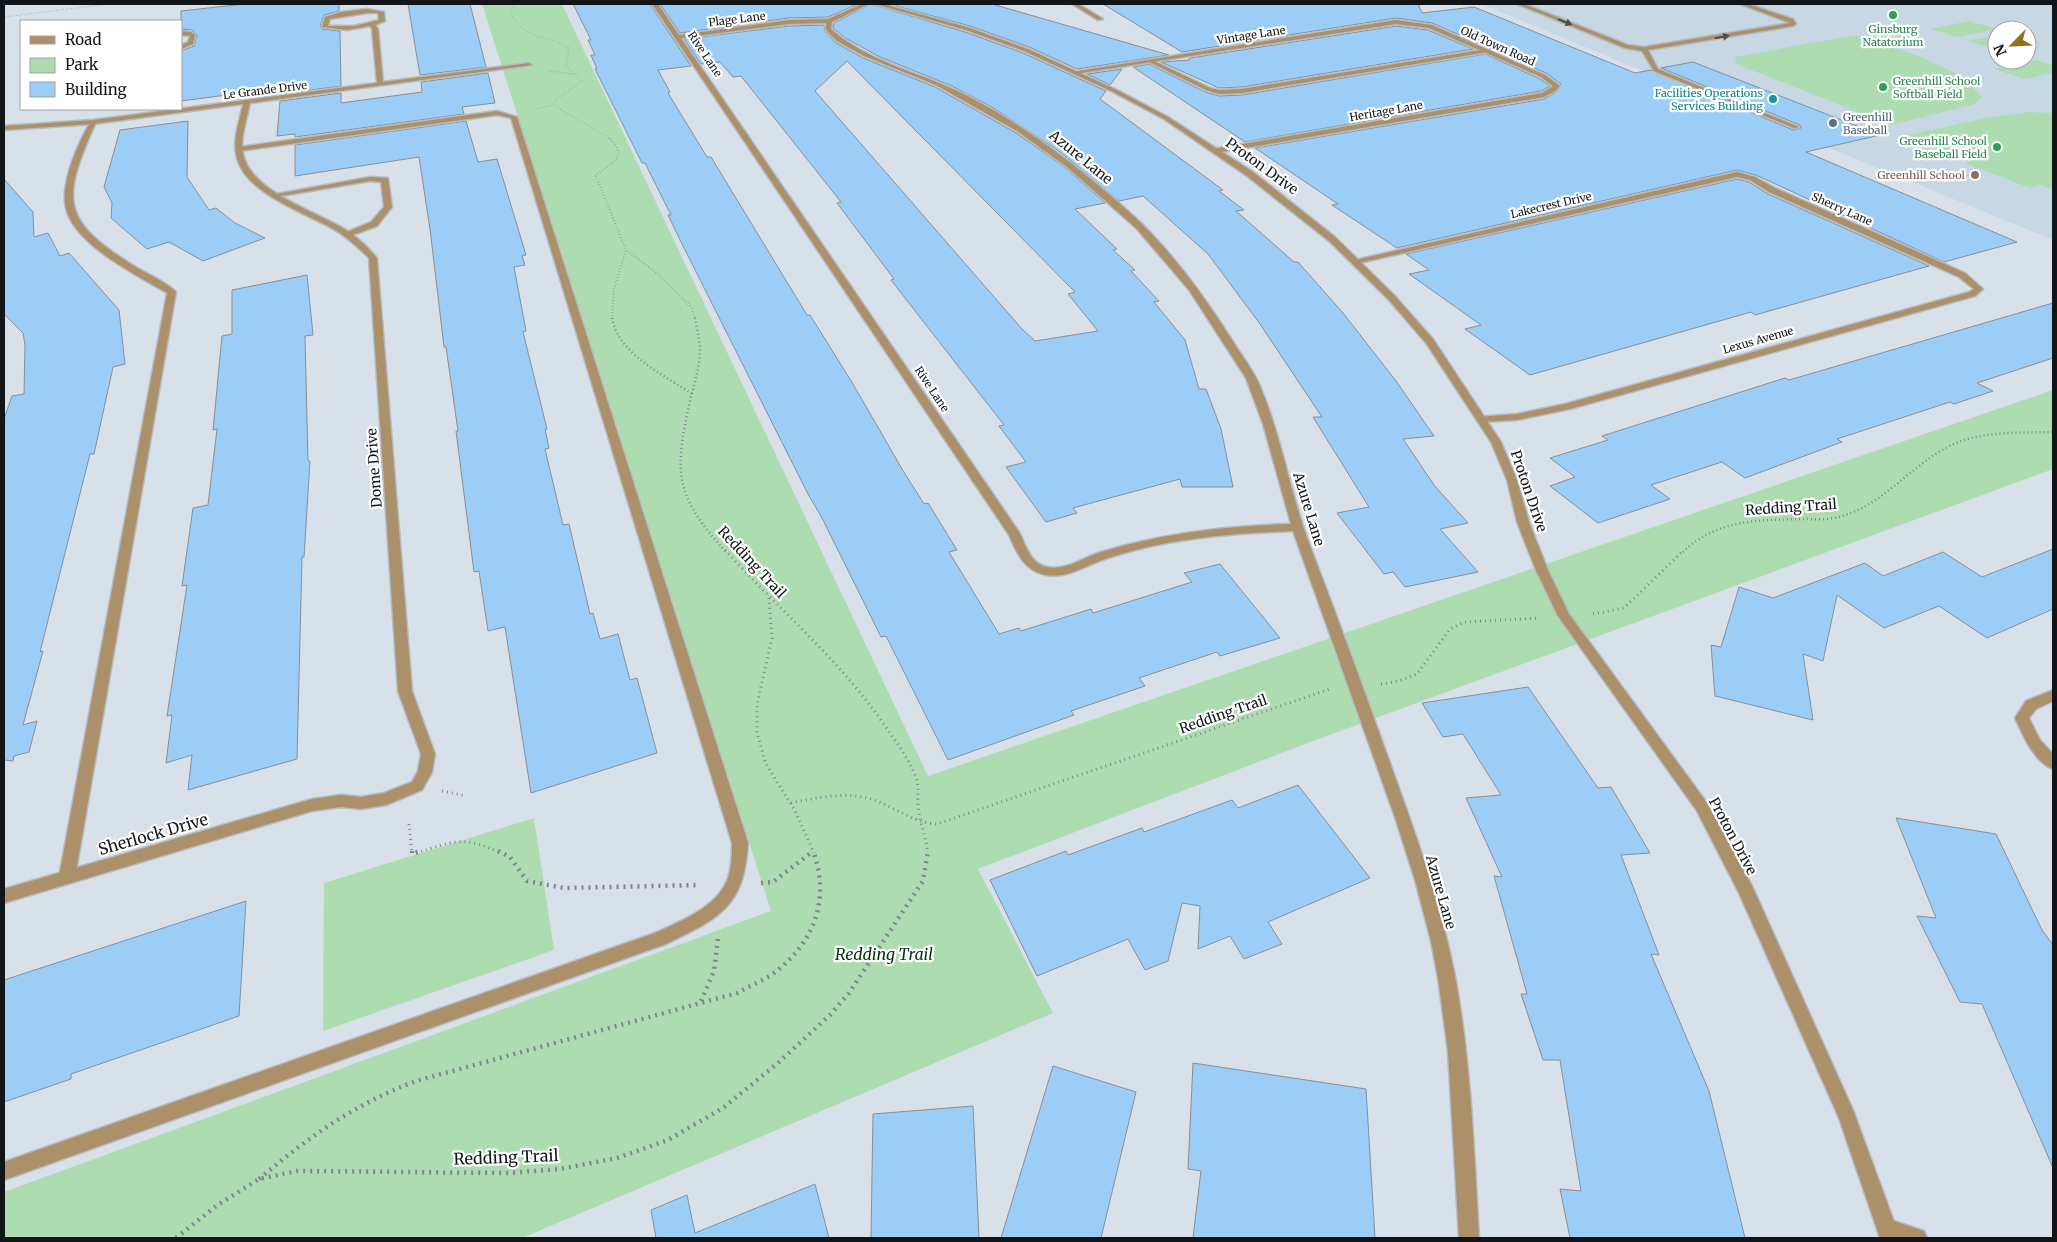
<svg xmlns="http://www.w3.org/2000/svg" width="2057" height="1242" viewBox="0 0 2057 1242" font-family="Merriweather,serif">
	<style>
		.built { fill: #c7d7e4; fill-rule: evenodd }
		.green { fill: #aedcb1 }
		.building { fill: #9ccdf7; stroke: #868f97; fill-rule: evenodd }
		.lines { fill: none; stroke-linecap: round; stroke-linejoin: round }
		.service-casing { stroke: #b4bcc4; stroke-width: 3 }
		.minor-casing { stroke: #b4bcc4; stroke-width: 3 }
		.tertiary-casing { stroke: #b4bcc4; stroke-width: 3 }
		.path-far4 { stroke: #7f858c; stroke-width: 1; stroke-dasharray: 0.5 2; stroke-linecap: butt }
		.path-far3 { stroke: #7f858c; stroke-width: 2; stroke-dasharray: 0.5 2.5; stroke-linecap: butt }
		.path-far2 { stroke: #7f858c; stroke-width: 2.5; stroke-dasharray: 1 3; stroke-linecap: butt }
		.path-far1 { stroke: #7f858c; stroke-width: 3; stroke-dasharray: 1 4; stroke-linecap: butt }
		.path { stroke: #7f858c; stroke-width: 4.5; stroke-dasharray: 2 5; stroke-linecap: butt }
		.service { fill: #ac906a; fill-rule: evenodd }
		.minor { fill: #ac906a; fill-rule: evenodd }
		.tertiary { fill: #ac906a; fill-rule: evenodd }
		.oneway { fill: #574c3d }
		.leisure-dot { fill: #2e9e5b; stroke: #fff; stroke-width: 2 }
		.culture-dot { fill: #0f9aa8; stroke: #fff; stroke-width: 2 }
		.service-dot { fill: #5c6f8a; stroke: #fff; stroke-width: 2 }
		.education-dot { fill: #8d6e63; stroke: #fff; stroke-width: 2 }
		.labels { text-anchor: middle; stroke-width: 4.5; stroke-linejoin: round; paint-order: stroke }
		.far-street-label { font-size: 11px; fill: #121518; stroke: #fff }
		.far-leisure-label { font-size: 11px; fill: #27864d; stroke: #fff }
		.far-culture-label { font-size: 11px; fill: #0d838f; stroke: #fff; text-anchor: end }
		.far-service-label { font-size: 11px; fill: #4e5e75; stroke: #fff; text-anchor: start }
		.far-education-label { font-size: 11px; fill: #785e54; stroke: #fff; text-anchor: end }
		.street-label { font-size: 14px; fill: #121518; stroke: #fff }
		.near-street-label { font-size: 16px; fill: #121518; stroke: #fff }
		.near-park-label { font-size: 16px; font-style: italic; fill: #00350c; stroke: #fff }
	</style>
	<rect width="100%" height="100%" fill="#d8e1ea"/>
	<!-- built -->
	<path class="built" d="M1481,4H2053V240L1740,111ZM1997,30H2027V60H1997Z"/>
	<!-- green -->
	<g class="green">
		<path d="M482,4H562L928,776L2053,390V469L1316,740L978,869L1053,1013L522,1238H4V1192L771,911Z"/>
		<path d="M1969,21L1997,29L1957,37L1930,29Z"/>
		<path d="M1855,35L1919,56L1961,76L1982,97L1975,104L1891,125L1736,64L1735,57Z"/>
		<path d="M1997,35L1996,49L1967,41Z"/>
		<path d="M2036,60L2053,65V73L2025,79L1994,69Z"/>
		<path d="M2028,112L2053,113V190L2040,185L2030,188L1965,163L1974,160L1907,135L1987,118Z"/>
		<path d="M534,818L554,950L323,1031L324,883Z"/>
	</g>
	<!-- building -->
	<g class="building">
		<path d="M244,4H339V11L324,15L320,26L322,29L340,31L341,86L281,94V89L266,90L181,101V51L194,46L197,35L192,30L181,29V11Z"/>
		<path d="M408,4H470L486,67L420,75Z"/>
		<path d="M573,4H650L691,66L658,70L670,92L668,93L707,157H711L807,315H810L853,384L902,469L924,504L928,503L957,550L949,552L999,634L1019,628L1021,631L1091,609L1093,613L1192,582L1184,573L1220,564L1280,638L1220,656L1217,652L1139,678L1145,686L1071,711L1074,715L948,760L886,636L881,637L822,518L808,494L682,244L668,215H671L645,163H642L595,69H597L591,55H595L588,40H591Z"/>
		<path d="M660,4H858L828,17L789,18L680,33Z"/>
		<path d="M871,4L965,32L1023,53L1106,91L1100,99L1223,190L1219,191L1244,210L1236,211L1294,262H1298L1343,313L1396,381L1434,436L1403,439L1434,485L1468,523L1440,529L1478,572L1405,587L1393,572L1384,574L1337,513L1369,507L1313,417H1322L1260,324L1208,254L1143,196L1119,201L1059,151L992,107L952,86L880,57L847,39L833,28L834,23Z"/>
		<path d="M897,4H992L1169,55L1077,69L1029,47L970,26L896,6Z"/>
		<path d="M1103,4H1418L1422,13L1474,7L1635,73L1651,70L1793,130L1801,128L1800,125L1661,68L1693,62L1880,135L1806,152L2017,242L1944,262L1756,175L1737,170L1397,248L1332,205L1338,204L1255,148L1544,99L1556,92L1561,84L1546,73L1432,23L1396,18L1182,52Z"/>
		<path d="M824,25L825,31L836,43L863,58L935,87L1016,133L1066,168L1105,203L1075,209L1117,249L1113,250L1135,270L1131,271L1159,301L1154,302L1185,340L1199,389H1206L1221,429L1233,487H1182L1180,479L1073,508L1077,513L1046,522L1006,467L1026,462L999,426L1004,425L891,280L894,279L837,203L841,202L741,76L733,77L720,62L701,64L684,39L789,26ZM847,61L1075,292L1068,294L1098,331L1035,341L1022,329L815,91Z"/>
		<path d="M1396,26L1428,30L1473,49L1242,87L1219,88L1161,62L1189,60L1190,58Z"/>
		<path d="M1485,54L1540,79L1550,86L1541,91L1245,142L1133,67L1149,64L1205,92L1219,96L1242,95Z"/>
		<path d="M1122,69L1110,85L1087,74Z"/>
		<path d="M488,73L495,103L462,107L464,114L295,137V134L277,136L280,101L341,93V103L422,92L421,82Z"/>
		<path d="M188,121L187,177L209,210L216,208L235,223L265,238L203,261L169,242L147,249L111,218L112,203L104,187L120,130Z"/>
		<path d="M466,121L478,162L497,159L526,255L522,256L525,265L514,267L526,331L523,332L547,429H545L549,448L545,449L563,525L569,524L590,614L593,613L600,639L618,634L630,680L637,678L657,753L531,793L505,627L488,631L479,571L474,572L456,431H458L446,347H444L430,229L419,157L295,176V145Z"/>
		<path d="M4,179L33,212L34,237L48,233L60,256L69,253L119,310L125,364L113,367L94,454H90L40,652L43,651L23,725L37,721L29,752L14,756L13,761L4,760V419L12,396L24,394L25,345L23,333L4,314Z"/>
		<path d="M1737,179L1749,182L1768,194L1929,266L1755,315L1751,312L1530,375L1465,329L1481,325L1409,274L1429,270L1406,254Z"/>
		<path d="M307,275L313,335L305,336L308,461H310L304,557H302L297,759L188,790L192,755L166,763L172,715L167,716L187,585L182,586L193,508L208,505L217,429L213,430L222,336L232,334V290Z"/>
		<path d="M2053,303V358L1977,383L1993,391L1954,404L1950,402L1837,439L1842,442L1745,478L1722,462L1651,485L1670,499L1598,523L1550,486L1575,477L1550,458L1608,440L1602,436L1785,378L1789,380Z"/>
		<path d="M2053,549V609L1987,638L1939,606L1884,628L1837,595L1823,661L1803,654L1813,720L1715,696L1711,645L1721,647L1739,587L1773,598L1865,563L1883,576L1943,552L1982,577Z"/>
		<path d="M1528,687L1598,788L1611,787L1650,853L1621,855L1659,955L1651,954L1709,1091L1745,1238H1570L1560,1189L1581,1191L1560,1060H1543L1521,994H1527L1494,876L1502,877L1466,798L1501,795L1463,734L1443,737L1422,703Z"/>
		<path d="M1298,785L1370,878L1268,922L1282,944L1244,959L1230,936L1198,949L1200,906L1182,903L1168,961L1145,970L1128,939L1037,976L990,880L1066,851L1068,855L1142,828L1144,832L1232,800L1238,808Z"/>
		<path d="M1896,818L1996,834L2042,930L2053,945V1168L1982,1004L1960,1002L1917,916L1936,918Z"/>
		<path d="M246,901L239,1016L71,1074V1079L4,1102V980Z"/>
		<path d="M1193,1063L1366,1089L1375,1238H1193L1201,1171L1188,1169Z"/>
		<path d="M1053,1066L1136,1092L1101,1238H1001Z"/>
		<path d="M973,1106L979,1238H871L873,1114Z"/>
		<path d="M815,1184L829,1238H656L651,1210L687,1195L695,1233Z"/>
	</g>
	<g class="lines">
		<!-- service casing -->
		<g class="service-casing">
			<g id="service">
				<path d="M887,4H895L884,7V5Z"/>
				<path d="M1072,4H1078L1103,19L1098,20Z"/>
				<path d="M1517,4H1524L1628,45L1644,47L1790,23L1740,4H1748L1793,19L1796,24L1793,26L1648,50L1658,69L1799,127L1794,128L1654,71L1642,51L1625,48Z"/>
				<path d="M1486,49L1488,52L1242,93L1219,94L1206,90L1147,61L1152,60L1210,88L1219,90L1242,89Z"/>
				<path d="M497,111L517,117L748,843C744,908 719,918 666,944L4,1180V1162L655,933C681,921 718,907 728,878C732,867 732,855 732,843L511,118L497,115L240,151L236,149L240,147Z"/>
				<path d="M91,121L96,122C62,199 59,219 134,266C147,274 165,281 176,292L75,877L72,882L67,884L62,882L59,877L167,293C137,275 79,247 67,212C58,187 78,143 91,121Z"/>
				<path d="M370,177L388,178L392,207L377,226L350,236H347V232L371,222L384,207L381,182L370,181L275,197L271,195Z"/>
			</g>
		</g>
		<!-- minor casing -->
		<g class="minor-casing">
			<g id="minor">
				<path d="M652,4H658L679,35L789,20L828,19L862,4H869L832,22L831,29C869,63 923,73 968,96C1031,129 1087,173 1139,221C1177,258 1209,303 1237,348C1245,360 1254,372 1260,386C1282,438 1290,494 1310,546C1338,619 1365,692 1391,766C1416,835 1441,904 1455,976C1471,1062 1474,1151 1479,1238H1459L1448,1051L1438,978L1431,941L1415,880L1396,820L1293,531C1246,533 1199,536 1152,546C1138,549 1123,553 1108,558C1088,564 1068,579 1046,575C1025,571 1017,554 1009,535ZM826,23V30L837,41L864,56L936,85L1017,131L1067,167L1137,229L1189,290L1246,378L1263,424L1291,524C1226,526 1163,533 1101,552C1084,557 1066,571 1047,567C1030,564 1026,545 1019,532L681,38L789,24Z"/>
				<path d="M367,9L384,12L385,21L375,25L378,29L383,82L529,63L532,65L250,103C247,119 240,137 243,153C250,192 316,211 346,230C358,238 368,247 377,258L412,691L435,754L432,772L422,790L386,805L361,809L341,807L312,811L4,903V889L312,799L341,795L361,797L384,793L412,782L418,771L421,754L398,691L369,258C360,249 351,241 340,233C309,213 243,195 236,154C233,137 240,120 243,104L93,124L4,130V126L93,120L377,83L372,29L370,26L347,30L322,27L325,17L341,12ZM367,13H378L379,20L354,26H328L330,19Z"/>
				<path d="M1396,20L1432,25L1545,75L1560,86L1555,91L1544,97L1216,153L1212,151L1213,149L1542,93L1553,86L1541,77L1429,28L1396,24L1075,74L1072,72Z"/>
				<path d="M181,31L191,32L195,35L193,44L181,49V45L188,42L190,36L181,35Z"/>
				<path d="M1737,172L1755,177L1775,188L1965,273L1983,289L1975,296L1570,409L1517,420L1481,422L1476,419L1477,417L1517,414L1565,404L1969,292L1974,289L1959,277L1769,192L1750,180L1737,177L1355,264L1351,261Z"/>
				<path d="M2053,690V701L2036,709L2029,718L2040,740L2053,754V769C2034,762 2023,735 2015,718L2026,701Z"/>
				<path d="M1888,1219L1924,1231L1927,1238H1887L1881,1236L1878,1229L1881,1222Z"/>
			</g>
		</g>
		<!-- tertiary casing -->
		<g class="tertiary-casing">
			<path id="tertiary" d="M875,4H883L970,28L1028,49L1117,90L1168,117L1253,172L1335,237L1394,295L1433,339L1501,442L1517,480L1529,522L1547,568L1569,614L1707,803L1752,886L1853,1110L1900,1238H1880L1839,1118L1739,893L1697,811L1558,616L1535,568L1517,522L1507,480L1491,442L1426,343L1388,299L1329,241L1247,176L1164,119L1113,92L1024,51L966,30Z"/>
		</g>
		<!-- path-far4 -->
		<g class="path-far4">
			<path d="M515,4L510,10C522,41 548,34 569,48L566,66L582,81L556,100L553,105L611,139"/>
			<path d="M4,17L108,4"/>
			<path d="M548,71L574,74"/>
			<path d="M534,109L553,105"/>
		</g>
		<!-- path-far3 -->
		<g class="path-far3">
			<path d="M609,138C632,159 607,163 596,176L626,250L658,274L692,308L695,319"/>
			<path d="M612,319L614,289L626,250"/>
		</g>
		<!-- path-far2 -->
		<g class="path-far2">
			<path d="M612,318C619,355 663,374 692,394"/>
			<path d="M695,318C697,329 700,341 700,352C699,369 694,385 690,401C674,473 674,495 726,552"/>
			<path d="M1683,552C1717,519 1759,520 1803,519C1813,519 1824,520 1834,518C1882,509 1912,462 1956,443C1985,431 2021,433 2053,432"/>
		</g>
		<!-- path-far1 -->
		<g class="path-far1">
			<path d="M725,550C777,607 836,657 881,720C893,738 907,755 915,775C920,785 917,794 918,804C919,821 926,837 928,853"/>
			<path d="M769,598L772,638L757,705V733L766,764L795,811L814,853"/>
			<path d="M1593,614L1624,608L1684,550"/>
			<path d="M1381,684L1399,681L1417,674L1450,629L1464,622L1539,618"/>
			<path d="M442,791L466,796"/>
			<path d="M791,803C820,797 851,790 879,802C899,810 915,823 937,824L1330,689"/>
			<path d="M409,824L412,853"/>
			<path d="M416,853C455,841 462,835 501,853"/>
		</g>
		<!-- path -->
		<g class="path">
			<path d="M412,851V854L420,851"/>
			<path d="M498,851L510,857L527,881L564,888L700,885"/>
			<path d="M761,883L773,882L812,852"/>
			<path d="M701,1001L714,971L718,938"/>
			<path d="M259,1179C310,1136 353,1105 416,1081L737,993C749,986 763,981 774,973C814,943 831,899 813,851"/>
			<path d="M176,1238L216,1206L259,1179L297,1171L509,1173L560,1169L617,1158L668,1140L723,1108L778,1063L830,1015L849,993L923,881L928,851"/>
		</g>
		<!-- service -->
		<use href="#service" class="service"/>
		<!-- minor -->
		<use href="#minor" class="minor"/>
		<!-- tertiary -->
		<use href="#tertiary" class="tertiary"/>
	</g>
	<!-- one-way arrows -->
	<defs><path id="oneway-solid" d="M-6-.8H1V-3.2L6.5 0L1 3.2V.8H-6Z" transform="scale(1.25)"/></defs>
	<g class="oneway">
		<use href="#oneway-solid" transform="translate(1565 22) rotate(22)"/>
		<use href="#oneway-solid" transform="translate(1722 37) rotate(-10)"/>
	</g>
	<!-- markers -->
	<g class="leisure-dot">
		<circle cx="1893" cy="15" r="5"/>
		<circle cx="1883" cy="87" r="5"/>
		<circle cx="1997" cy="147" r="5"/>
	</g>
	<circle class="culture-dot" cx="1773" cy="99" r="5"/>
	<circle class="service-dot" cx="1833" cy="123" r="5"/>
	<circle class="education-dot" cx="1975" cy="175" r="5"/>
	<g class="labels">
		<!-- far-street labels -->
		<g class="far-street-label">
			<text transform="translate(737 19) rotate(-7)" y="4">Plage Lane</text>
			<text transform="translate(1251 35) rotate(-9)" y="4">Vintage Lane</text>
			<text transform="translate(1498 46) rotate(24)" y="4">Old Town Road</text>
			<text transform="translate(705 54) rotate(56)" y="4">Rive Lane</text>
			<text transform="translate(265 90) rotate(-7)" y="4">Le Grande Drive</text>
			<text transform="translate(1386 111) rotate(-10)" y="4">Heritage Lane</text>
			<text transform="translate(1551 205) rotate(-13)" y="4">Lakecrest Drive</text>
			<text transform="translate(1842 209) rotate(24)" y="4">Sherry Lane</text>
			<text transform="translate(1758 340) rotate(-16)" y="4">Lexus Avenue</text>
			<text transform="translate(932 389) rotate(56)" y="4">Rive Lane</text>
		</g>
		<!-- far-leisure labels -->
		<g class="far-leisure-label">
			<text x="1893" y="33">Ginsburg<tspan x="1893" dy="13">Natatorium</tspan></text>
			<text x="1893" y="85" text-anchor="start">Greenhill School<tspan x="1893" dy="13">Softball Field</tspan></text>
			<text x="1987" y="145" text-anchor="end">Greenhill School<tspan x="1987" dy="13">Baseball Field</tspan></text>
		</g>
		<!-- far-culture labels -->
		<g class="far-culture-label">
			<text x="1763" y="97">Facilities Operations<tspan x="1763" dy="13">Services Building</tspan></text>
		</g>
		<!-- far-service labels -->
		<g class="far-service-label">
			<text x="1843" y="121">Greenhill<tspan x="1843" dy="13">Baseball</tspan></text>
		</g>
		<!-- far-education labels -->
		<g class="far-education-label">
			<text x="1965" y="179">Greenhill School</text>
		</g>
		<!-- street labels -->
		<g class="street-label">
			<text transform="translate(1081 157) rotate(39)" y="5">Azure Lane</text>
			<text transform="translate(1262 166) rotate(36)" y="5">Proton Drive</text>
			<text transform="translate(374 468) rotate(-94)" y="5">Dome Drive</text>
			<text transform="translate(1529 491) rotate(71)" y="5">Proton Drive</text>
			<text transform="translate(1791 507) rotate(-4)" y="5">Redding Trail</text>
			<text transform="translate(1309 509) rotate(73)" y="5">Azure Lane</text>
			<text transform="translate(752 562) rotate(47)" y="5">Redding Trail</text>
			<text transform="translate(1223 714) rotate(-19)" y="5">Redding Trail</text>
			<text transform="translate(1733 836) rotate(62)" y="5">Proton Drive</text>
			<text transform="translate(1441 892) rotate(74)" y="5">Azure Lane</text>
		</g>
		<!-- near-street labels -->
		<g class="near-street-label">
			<text transform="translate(153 834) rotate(-16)" y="6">Sherlock Drive</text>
			<text transform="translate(506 1157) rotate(-2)" y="6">Redding Trail</text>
		</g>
		<!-- near-park labels -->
		<g class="near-park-label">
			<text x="884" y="960">Redding Trail</text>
		</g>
	</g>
	<!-- border -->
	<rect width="2057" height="1242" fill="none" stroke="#121518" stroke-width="10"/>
	<!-- legend -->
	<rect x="20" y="20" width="162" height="90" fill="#ffffff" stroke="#a0a1a3"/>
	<rect x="30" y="36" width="25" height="8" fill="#ac906a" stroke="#a0a1a3"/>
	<text x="65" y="45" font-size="15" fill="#121518">Road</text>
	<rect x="30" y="58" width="25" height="15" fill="#aedcb1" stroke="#a0a1a3"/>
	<text x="65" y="70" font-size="15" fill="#121518">Park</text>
	<rect x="30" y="82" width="25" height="15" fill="#9ccdf7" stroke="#a0a1a3"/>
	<text x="65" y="95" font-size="15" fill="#121518">Building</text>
	<!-- north arrow -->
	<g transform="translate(2012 45) rotate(246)"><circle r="24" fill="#ffffff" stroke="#a0a1a3"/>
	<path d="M0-4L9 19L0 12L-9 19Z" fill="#93731a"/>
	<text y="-8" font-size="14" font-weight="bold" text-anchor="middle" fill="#121518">N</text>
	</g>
</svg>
